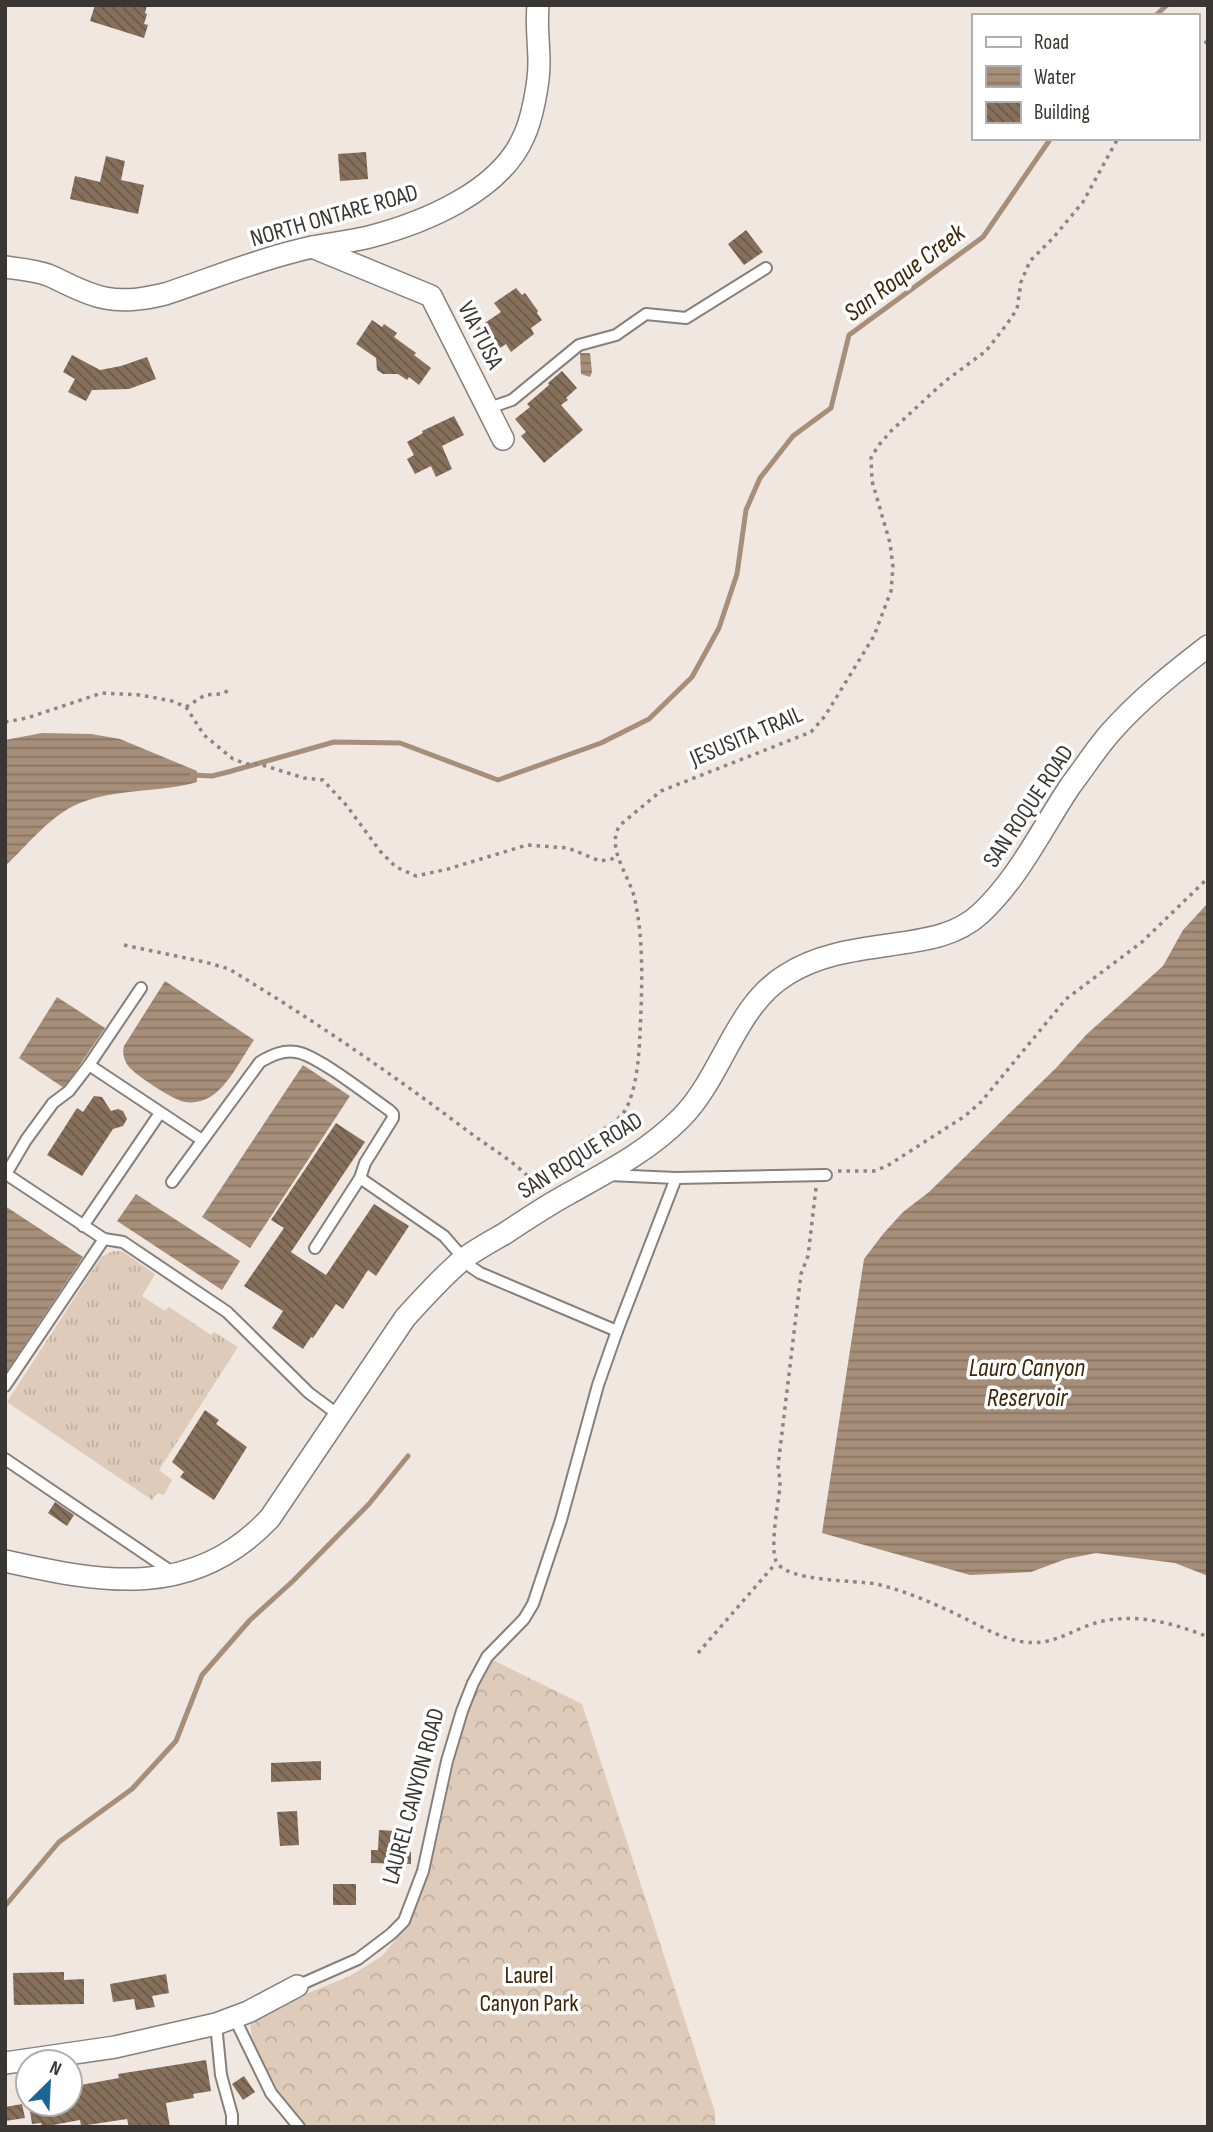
<svg xmlns="http://www.w3.org/2000/svg" width="1213" height="2132" viewBox="0 0 1213 2132" font-family="'Sofia Sans Condensed',sans-serif">
	<style>
		.grass { fill: url(#grass-tufts) }
		.forest { fill: url(#forest-crowns) }
		.water { fill: url(#water-rules) }
		.lines { fill: none; stroke-linecap: round; stroke-linejoin: round }
		.stream { stroke: #a68e79; stroke-width: 5 }
		.building { fill: url(#building-back-hatch) }
		.lane-casing { stroke: #87807a; stroke-width: 14 }
		.street-casing { stroke: #87807a; stroke-width: 24 }
		.path { stroke: #8b8681; stroke-width: 3.5; stroke-dasharray: 3.5 5; stroke-linecap: butt }
		.lane { stroke: #fff; stroke-width: 10 }
		.street { stroke: #fff; stroke-width: 21 }
		.labels { text-anchor: middle; stroke-width: 7; stroke-linejoin: round; paint-order: stroke }
		.street-label { font-size: 24px; fill: #393633; stroke: #fff }
		.park-label { font-size: 24px; fill: #3e2306; stroke: #fff }
		.water-label { font-size: 26px; font-style: italic; fill: #402508; stroke: #fff }
	</style>
	<defs>
		<pattern id="grass-tufts" width="24" height="20" patternUnits="userSpaceOnUse" patternTransform="scale(1.75)"><rect width="24" height="20" fill="#dfcbba"/><path d="M3 7l-1-3M5 7V3M7 7l1-3M15 17l-1-3M17 17v-4M19 17l1-3" fill="none" stroke="#c0afa0"/></pattern>
		<pattern id="forest-crowns" width="20" height="18" patternUnits="userSpaceOnUse" patternTransform="scale(1.75)"><rect width="20" height="18" fill="#dfcbba"/><path d="M2 6a3 3 0 1 1 6 0M12 15a3 3 0 1 1 6 0" fill="none" stroke="#c0afa0"/></pattern>
		<pattern id="water-rules" width="6" height="5" patternUnits="userSpaceOnUse" patternTransform="scale(1.75)"><rect width="6" height="5" fill="#a68e79"/><path d="M0 2.5h6" fill="none" stroke="#887564"/></pattern>
		<pattern id="building-back-hatch" width="6" height="6" patternUnits="userSpaceOnUse" patternTransform="scale(1.75)"><rect width="6" height="6" fill="#87705b"/><path d="M-1 5l2 2M0 0l6 6M5-1l2 2" fill="none" stroke="#6a5848"/></pattern>
	</defs>
	<rect width="100%" height="100%" fill="#efe7e0"/>
	<!-- grass -->
	<path class="grass" d="M113,1251H122L155,1274L142,1296L165,1311L169,1307L211,1335L214,1332L238,1347L159,1470L172,1480L164,1495L157,1493L152,1500L7,1402L101,1257Z"/>
	<!-- forest -->
	<path class="forest" d="M493,1660L582,1704L715,2112V2127H308C284,2103 247,2056 251,2020L273,2007L350,1976L382,1956L404,1930L415,1910L432,1863L458,1744L474,1692Z"/>
	<!-- water -->
	<g class="water">
		<path d="M580,353H590L592,372L590,377L581,374Z"/>
		<path d="M42,733L91,734L120,739L197,771V782C159,793 117,788 80,803C50,815 28,845 5,866V740Z"/>
		<path d="M1208,903V1576L1175,1563L1096,1553L1066,1559L1031,1572L970,1575L822,1533L864,1259L883,1234L903,1212L929,1192L1056,1068L1087,1034L1163,966L1183,930Z"/>
		<path d="M165,981L254,1040C242,1057 226,1091 206,1099C200,1102 191,1103 185,1102C173,1100 137,1076 129,1067C124,1061 122,1053 124,1046Z"/>
		<path d="M57,997L105,1028L64,1088L19,1058Z"/>
		<path d="M303,1065L350,1096L250,1248L202,1217Z"/>
		<path d="M136,1194L240,1261L222,1290L117,1221Z"/>
		<path d="M5,1206L83,1257L5,1374Z"/>
	</g>
	<g class="lines">
		<!-- stream -->
		<g class="stream">
			<path d="M1155,16L1167,5"/>
			<path d="M192,775L212,776L228,772L334,742L400,743L498,780L601,743L649,719L692,677L719,628L737,574L746,510L760,478L793,436L831,408L849,335L983,237L1051,138"/>
			<path d="M5,1906L59,1842L132,1789L176,1741L202,1675L250,1620L293,1581L369,1504L408,1456"/>
		</g>
	</g>
	<!-- building -->
	<g class="building">
		<path d="M95,5H147L145,13L147,14L144,24L148,25L144,38L90,21Z"/>
		<path d="M366,152L368,179L340,181L338,154Z"/>
		<path d="M106,156L125,161L121,180L144,185L138,214L70,199L75,176L100,182Z"/>
		<path d="M746,230L763,252L744,265L728,244Z"/>
		<path d="M516,288L522,295L525,293L538,311L537,313L542,320L531,328L534,334L511,352L506,344L493,353L476,329L501,312L494,303Z"/>
		<path d="M372,320L382,327L384,324L397,333L394,337L416,353L414,355L431,368L419,385L409,377L407,380L398,374H383L377,370L376,358L356,344Z"/>
		<path d="M72,355L100,370L121,366L147,357L156,379L129,389L92,390L86,401L68,392L75,379L63,372Z"/>
		<path d="M562,371L577,388L566,398L568,400L561,405L583,430L544,463L521,436L526,432L515,419L530,407L527,404L549,385L548,383Z"/>
		<path d="M454,416L464,435L442,446L452,469L436,477L431,466L415,474L407,459L414,455L407,442L423,433L422,431Z"/>
		<path d="M94,1096L102,1097L111,1111L118,1109L123,1111L127,1119L123,1126L113,1129L82,1176L47,1155L77,1108L83,1112Z"/>
		<path d="M336,1123L365,1142L291,1252L326,1275L374,1204L409,1226L376,1276L368,1270L343,1309L336,1304L313,1338L311,1337L303,1349L272,1328L283,1311L244,1286L284,1228L271,1220Z"/>
		<path d="M205,1410L219,1420L216,1424L247,1447L214,1500L180,1477L184,1472L172,1462Z"/>
		<path d="M55,1502L74,1515L67,1526L48,1513Z"/>
		<path d="M321,1761V1780L271,1782V1763Z"/>
		<path d="M297,1811L299,1845L280,1846L277,1812Z"/>
		<path d="M379,1830L396,1831V1851L411,1852V1864L371,1863V1850H378Z"/>
		<rect x="333" y="1884" width="23" height="21"/>
		<path d="M64,1972V1980L84,1979V2004L14,2005L13,1973Z"/>
		<path d="M166,1974L169,1993L152,1996L155,2007L136,2010L134,1999L113,2002L110,1984Z"/>
		<path d="M206,2060L211,2091L193,2094L194,2098L166,2103L170,2127H129L127,2119L81,2126L80,2120L42,2127L41,2123L32,2124L29,2105L70,2104V2087L119,2078L118,2074Z"/>
		<path d="M244,2076L255,2092L243,2100L232,2084Z"/>
		<path d="M22,2104L25,2118L5,2121V2107Z"/>
	</g>
	<g class="lines">
		<!-- lane casing -->
		<g class="lane-casing">
			<g id="lane">
				<path d="M489,408L512,400L579,345L616,335L646,314L686,318L766,268"/>
				<path d="M89,1065L202,1140"/>
				<path d="M609,1175L676,1178L826,1175"/>
				<path d="M360,1178L444,1236L471,1267L480,1273L617,1331L676,1178"/>
				<path d="M172,1182L260,1062C272,1055 283,1050 296,1052C317,1055 369,1096 389,1110L393,1114V1118L365,1163L360,1178L315,1248"/>
				<path d="M83,1226L160,1113"/>
				<path d="M104,1239L6,1174L26,1140L53,1103L69,1091L89,1065L141,988"/>
				<path d="M5,1386L104,1239L123,1242L227,1312L309,1393L340,1416"/>
				<path d="M5,1459L172,1572"/>
				<path d="M297,1986L358,1959L391,1934L404,1921L423,1871L447,1761L462,1711L473,1683L487,1657L524,1619L533,1604L561,1520L598,1385L617,1331"/>
				<path d="M234,2017L271,2093L299,2127"/>
				<path d="M216,2024L221,2075L232,2115V2127"/>
			</g>
		</g>
		<!-- street casing -->
		<g class="street-casing">
			<g id="street">
				<path d="M312,247L431,296L503,439"/>
				<path d="M5,267C20,269 35,270 48,275C67,283 84,294 105,298C125,302 144,299 165,294C208,280 251,262 296,251C320,244 345,243 369,237C423,223 500,192 524,136C532,119 539,83 539,63C539,44 536,25 538,5"/>
				<path d="M5,1561C103,1583 193,1600 270,1518L405,1318C423,1298 441,1278 462,1260C475,1250 490,1242 504,1234C525,1220 546,1206 568,1194C609,1171 647,1152 681,1118C722,1077 735,1006 786,975C817,955 853,950 889,945C922,940 955,937 980,914C1019,878 1042,828 1071,785C1084,768 1096,749 1110,733C1139,700 1173,673 1208,646"/>
				<path d="M5,2063L115,2047L216,2024L248,2012L297,1986"/>
			</g>
		</g>
		<!-- path -->
		<g class="path">
			<path d="M1197,47L1208,41"/>
			<path d="M186,707L205,695L222,694L229,690"/>
			<path d="M5,722L27,718L102,693L140,695L172,701L186,707L204,735L233,759L247,764H259L304,778L323,780L347,806L380,851L396,867L416,876L448,869L527,845L568,848L600,861L612,859L617,854"/>
			<path d="M124,945L205,962L229,969C312,1019 392,1074 469,1132C493,1150 520,1164 539,1189"/>
			<path d="M838,1171H874L887,1166L965,1116L981,1102L1066,999L1142,942L1208,878"/>
			<path d="M560,1176C556,1141 614,1135 627,1107C637,1085 639,1056 640,1033C642,991 644,941 635,900C630,876 605,848 620,825L661,791L811,732L825,716L874,636L891,591L893,567L890,543L872,481L871,458L878,446L891,431L944,382L986,351L1007,324L1017,309L1021,282L1030,261L1053,238L1083,202L1118,138"/>
			<path d="M816,1188L808,1256L801,1274L778,1466C779,1473 780,1480 780,1487C778,1504 770,1546 776,1561C785,1582 855,1580 876,1584C906,1591 933,1603 960,1616C981,1626 1001,1639 1024,1642C1049,1645 1062,1636 1084,1627C1125,1610 1169,1621 1208,1637"/>
			<path d="M698,1653L776,1563"/>
		</g>
		<!-- lane -->
		<use href="#lane" class="lane"/>
		<!-- street -->
		<use href="#street" class="street"/>
	</g>
	<g class="labels">
		<!-- street labels -->
		<g class="street-label">
			<text transform="translate(334 215) rotate(-16)" y="8">NORTH ONTARE ROAD</text>
			<text transform="translate(481 335) rotate(63)" y="8">VIA TUSA</text>
			<text transform="translate(746 736) rotate(-23)" y="8">JESUSITA TRAIL</text>
			<text transform="translate(1028 806) rotate(-56)" y="8">SAN ROQUE ROAD</text>
			<text transform="translate(580 1155) rotate(-32)" y="8">SAN ROQUE ROAD</text>
			<text transform="translate(413 1796) rotate(-75)" y="8">LAUREL CANYON ROAD</text>
		</g>
		<!-- park labels -->
		<g class="park-label">
			<text x="529" y="1983">Laurel<tspan x="529" dy="28">Canyon Park</tspan></text>
		</g>
		<!-- water labels -->
		<g class="water-label">
			<text transform="translate(904 272) rotate(-37)" y="9">San Roque Creek</text>
			<text x="1027" y="1376">Lauro Canyon<tspan x="1027" dy="30">Reservoir</tspan></text>
		</g>
	</g>
	<!-- border -->
	<rect width="1213" height="2132" fill="none" stroke="#393633" stroke-width="14"/>
	<!-- legend -->
	<rect x="972" y="14" width="228" height="126" fill="#ffffff" stroke="#b0afad" stroke-width="2"/>
	<rect x="986" y="37" width="35" height="10" fill="#ffffff" stroke="#b0afad" stroke-width="2"/>
	<text x="1034" y="49" font-size="21" fill="#393633">Road</text>
	<rect x="986" y="66" width="35" height="21" fill="url(#water-rules)" stroke="#b0afad" stroke-width="2"/>
	<text x="1034" y="84" font-size="21" fill="#393633">Water</text>
	<rect x="986" y="102" width="35" height="21" fill="url(#building-back-hatch)" stroke="#b0afad" stroke-width="2"/>
	<text x="1034" y="119" font-size="21" fill="#393633">Building</text>
	<!-- north arrow -->
	<g transform="translate(49 2083) rotate(24)"><circle r="33" fill="#ffffff" stroke="#b0afad" stroke-width="2"/>
	<path d="M0-5L12 26L0 18L-12 26Z" fill="#1b6699"/>
	<text y="-10" font-size="19" font-weight="bold" text-anchor="middle" fill="#393633">N</text>
	</g>
</svg>
